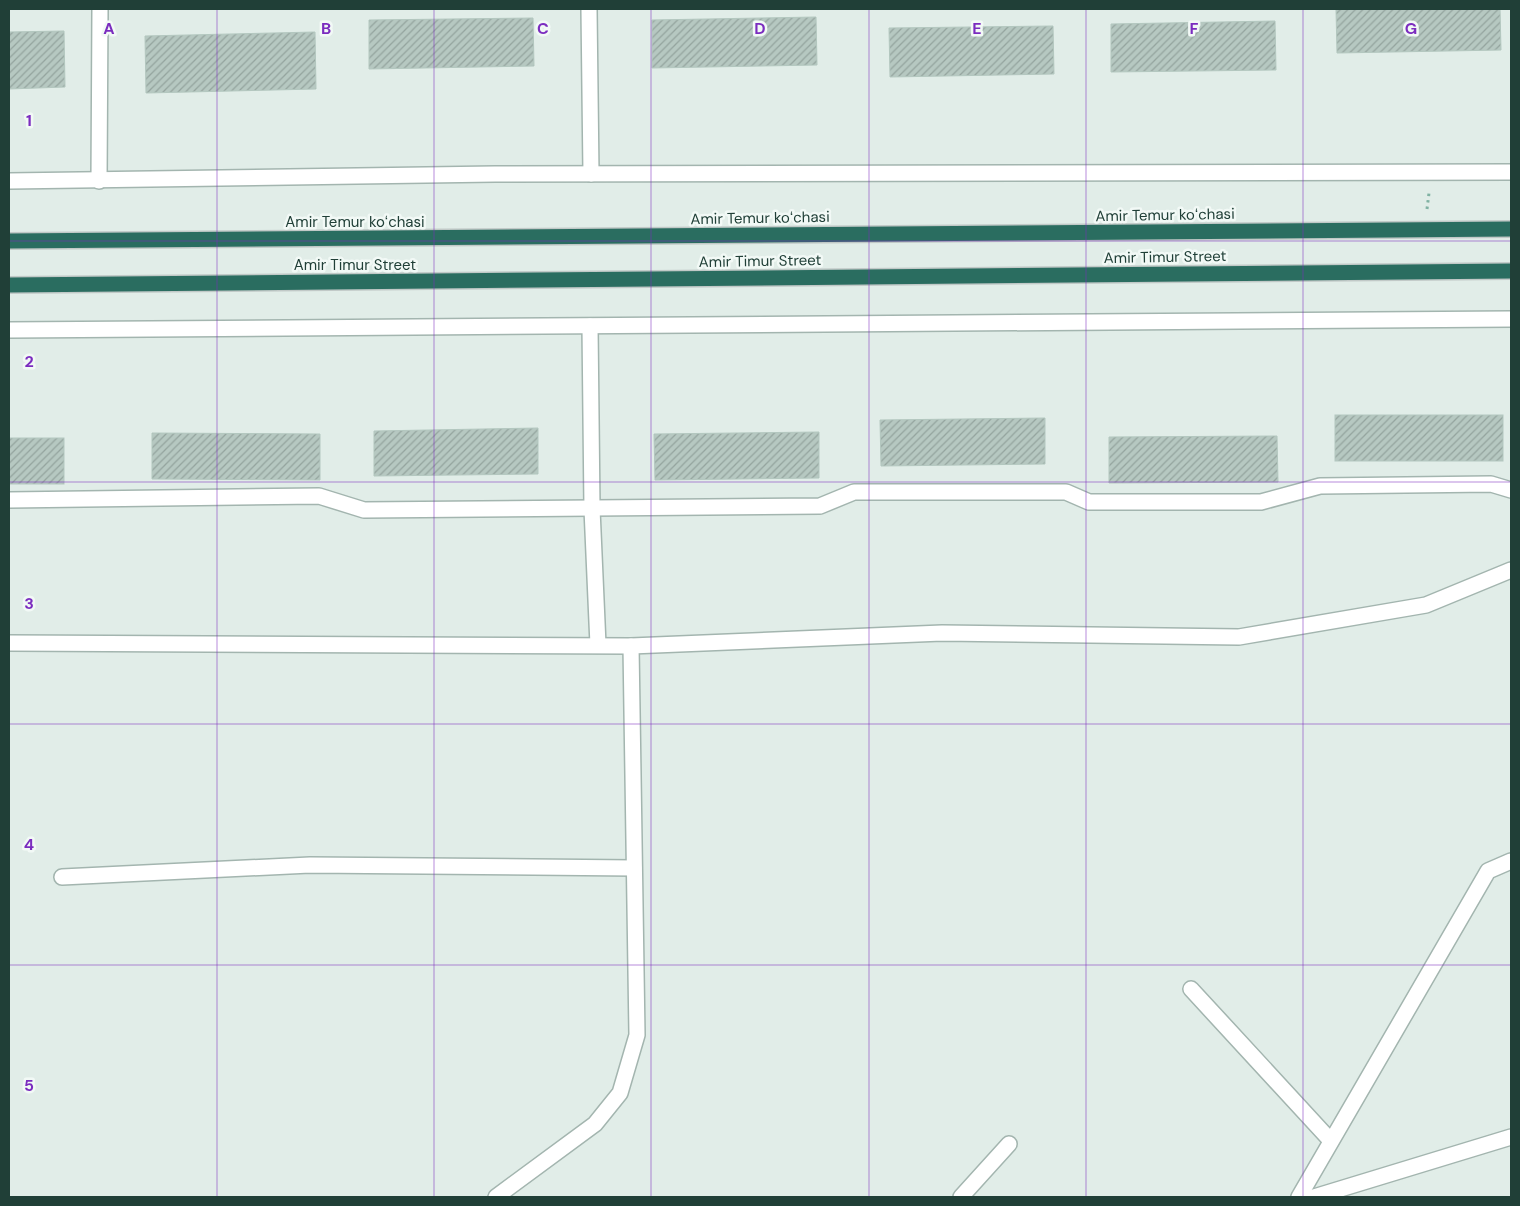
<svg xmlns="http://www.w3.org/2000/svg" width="1520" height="1206" viewBox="0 0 1520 1206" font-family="'DM Sans',sans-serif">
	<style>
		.building { fill: url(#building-hatch); stroke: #b3c7bf }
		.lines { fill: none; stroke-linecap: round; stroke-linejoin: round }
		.lane-casing { stroke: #a3b5af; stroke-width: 18 }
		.street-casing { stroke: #a3b5af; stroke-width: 18 }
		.highway-casing { stroke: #c1c9c7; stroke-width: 18 }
		.path { stroke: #80b2a3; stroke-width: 3; stroke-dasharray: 2.5 4; stroke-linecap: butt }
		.lane { stroke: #fff; stroke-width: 15 }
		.street { stroke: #fff; stroke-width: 15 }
		.highway { stroke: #2a6d60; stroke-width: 15 }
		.grid { fill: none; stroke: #7b2cbf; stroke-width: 1; stroke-opacity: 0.55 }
		.labels { text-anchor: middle; stroke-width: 5; stroke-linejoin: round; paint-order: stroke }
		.street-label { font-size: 15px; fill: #203f37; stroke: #f2f9f6 }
		.grid-label { font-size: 16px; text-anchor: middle; font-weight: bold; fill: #7b2cbf; stroke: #f2f9f6; stroke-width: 5; stroke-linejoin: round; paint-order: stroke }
	</style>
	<defs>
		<pattern id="building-hatch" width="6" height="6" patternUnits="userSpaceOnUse" patternTransform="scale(1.25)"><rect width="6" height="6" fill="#b6c8c1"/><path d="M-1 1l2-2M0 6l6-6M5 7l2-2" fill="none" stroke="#94a49e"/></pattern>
	</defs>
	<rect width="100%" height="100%" fill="#e1ede8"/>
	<!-- building -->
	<g class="building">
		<path d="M1336,9H1500L1501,50L1337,53Z"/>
		<path d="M816,17L817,65L652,68V20Z"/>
		<path d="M533,18L534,66L369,69V20Z"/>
		<path d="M1275,21L1276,70L1111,72V24Z"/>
		<path d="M1053,26L1054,74L890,77L889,28Z"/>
		<path d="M64,31L65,87L9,89V32Z"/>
		<path d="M315,32L316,89L146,93L145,36Z"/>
		<rect x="1335" y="415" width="168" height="46"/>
		<path d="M1045,418V464L881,466L880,420Z"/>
		<path d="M538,428V474L374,476V431Z"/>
		<path d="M819,432V478L655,480L654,434Z"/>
		<path d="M152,433L320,434V480L152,479Z"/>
		<path d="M1277,436L1278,482L1109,483V437Z"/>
		<rect x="9" y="438" width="55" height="46"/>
	</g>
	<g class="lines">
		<!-- lane casing -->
		<g class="lane-casing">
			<path id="lane" d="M9,500L319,496L364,510L820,506L854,492H1066L1089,502H1261L1320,486L1491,484L1511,490"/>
		</g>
		<!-- street casing -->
		<g class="street-casing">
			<g id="street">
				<path d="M589,9L591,174"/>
				<path d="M9,181L495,174L1511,172"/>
				<path d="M99,181L100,9"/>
				<path d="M590,326L592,509L598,645"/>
				<path d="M9,330L1511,319"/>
				<path d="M9,643L631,646L942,633L1239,637L1426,605L1511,570"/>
				<path d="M62,877L310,865L634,868"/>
				<path d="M1191,989L1331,1141"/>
				<path d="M496,1197L595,1124L620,1093L637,1035L631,646"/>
				<path d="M961,1197L1009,1144"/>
				<path d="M1299,1197L1488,871L1511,861"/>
				<path d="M1314,1197L1511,1137"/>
			</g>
		</g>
		<!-- highway casing -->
		<g class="highway-casing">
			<g id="highway">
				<path d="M9,241L1511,229"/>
				<path d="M9,285L1511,271"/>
			</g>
		</g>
		<!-- path -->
		<path class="path" d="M1427,209L1429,193"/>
		<!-- lane -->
		<use href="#lane" class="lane"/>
		<!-- street -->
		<use href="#street" class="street"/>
		<!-- highway -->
		<use href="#highway" class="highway"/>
	</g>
	<!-- grid -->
	<path class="grid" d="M217,9V1197M434,9V1197M651,9V1197M869,9V1197M1086,9V1197M1303,9V1197M9,241H1511M9,482H1511M9,724H1511M9,965H1511"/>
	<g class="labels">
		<!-- street labels -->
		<g class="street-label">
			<text transform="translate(1165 215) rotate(-1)" y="5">Amir Temur koʻchasi</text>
			<text transform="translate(760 218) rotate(-1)" y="5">Amir Temur koʻchasi</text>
			<text x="355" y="227">Amir Temur koʻchasi</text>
			<text transform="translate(1165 257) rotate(-1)" y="5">Amir Timur Street</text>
			<text transform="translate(760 261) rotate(-1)" y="5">Amir Timur Street</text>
			<text x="355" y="270">Amir Timur Street</text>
		</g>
	</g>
	<g class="grid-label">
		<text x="109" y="34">A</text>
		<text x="326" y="34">B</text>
		<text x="543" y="34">C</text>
		<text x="760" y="34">D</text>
		<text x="977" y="34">E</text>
		<text x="1194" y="34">F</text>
		<text x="1411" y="34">G</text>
		<text x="29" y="126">1</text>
		<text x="29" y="367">2</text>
		<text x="29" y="609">3</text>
		<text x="29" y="850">4</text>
		<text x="29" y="1091">5</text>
	</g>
	<!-- border -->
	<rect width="1520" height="1206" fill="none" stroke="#203f37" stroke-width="20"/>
</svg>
